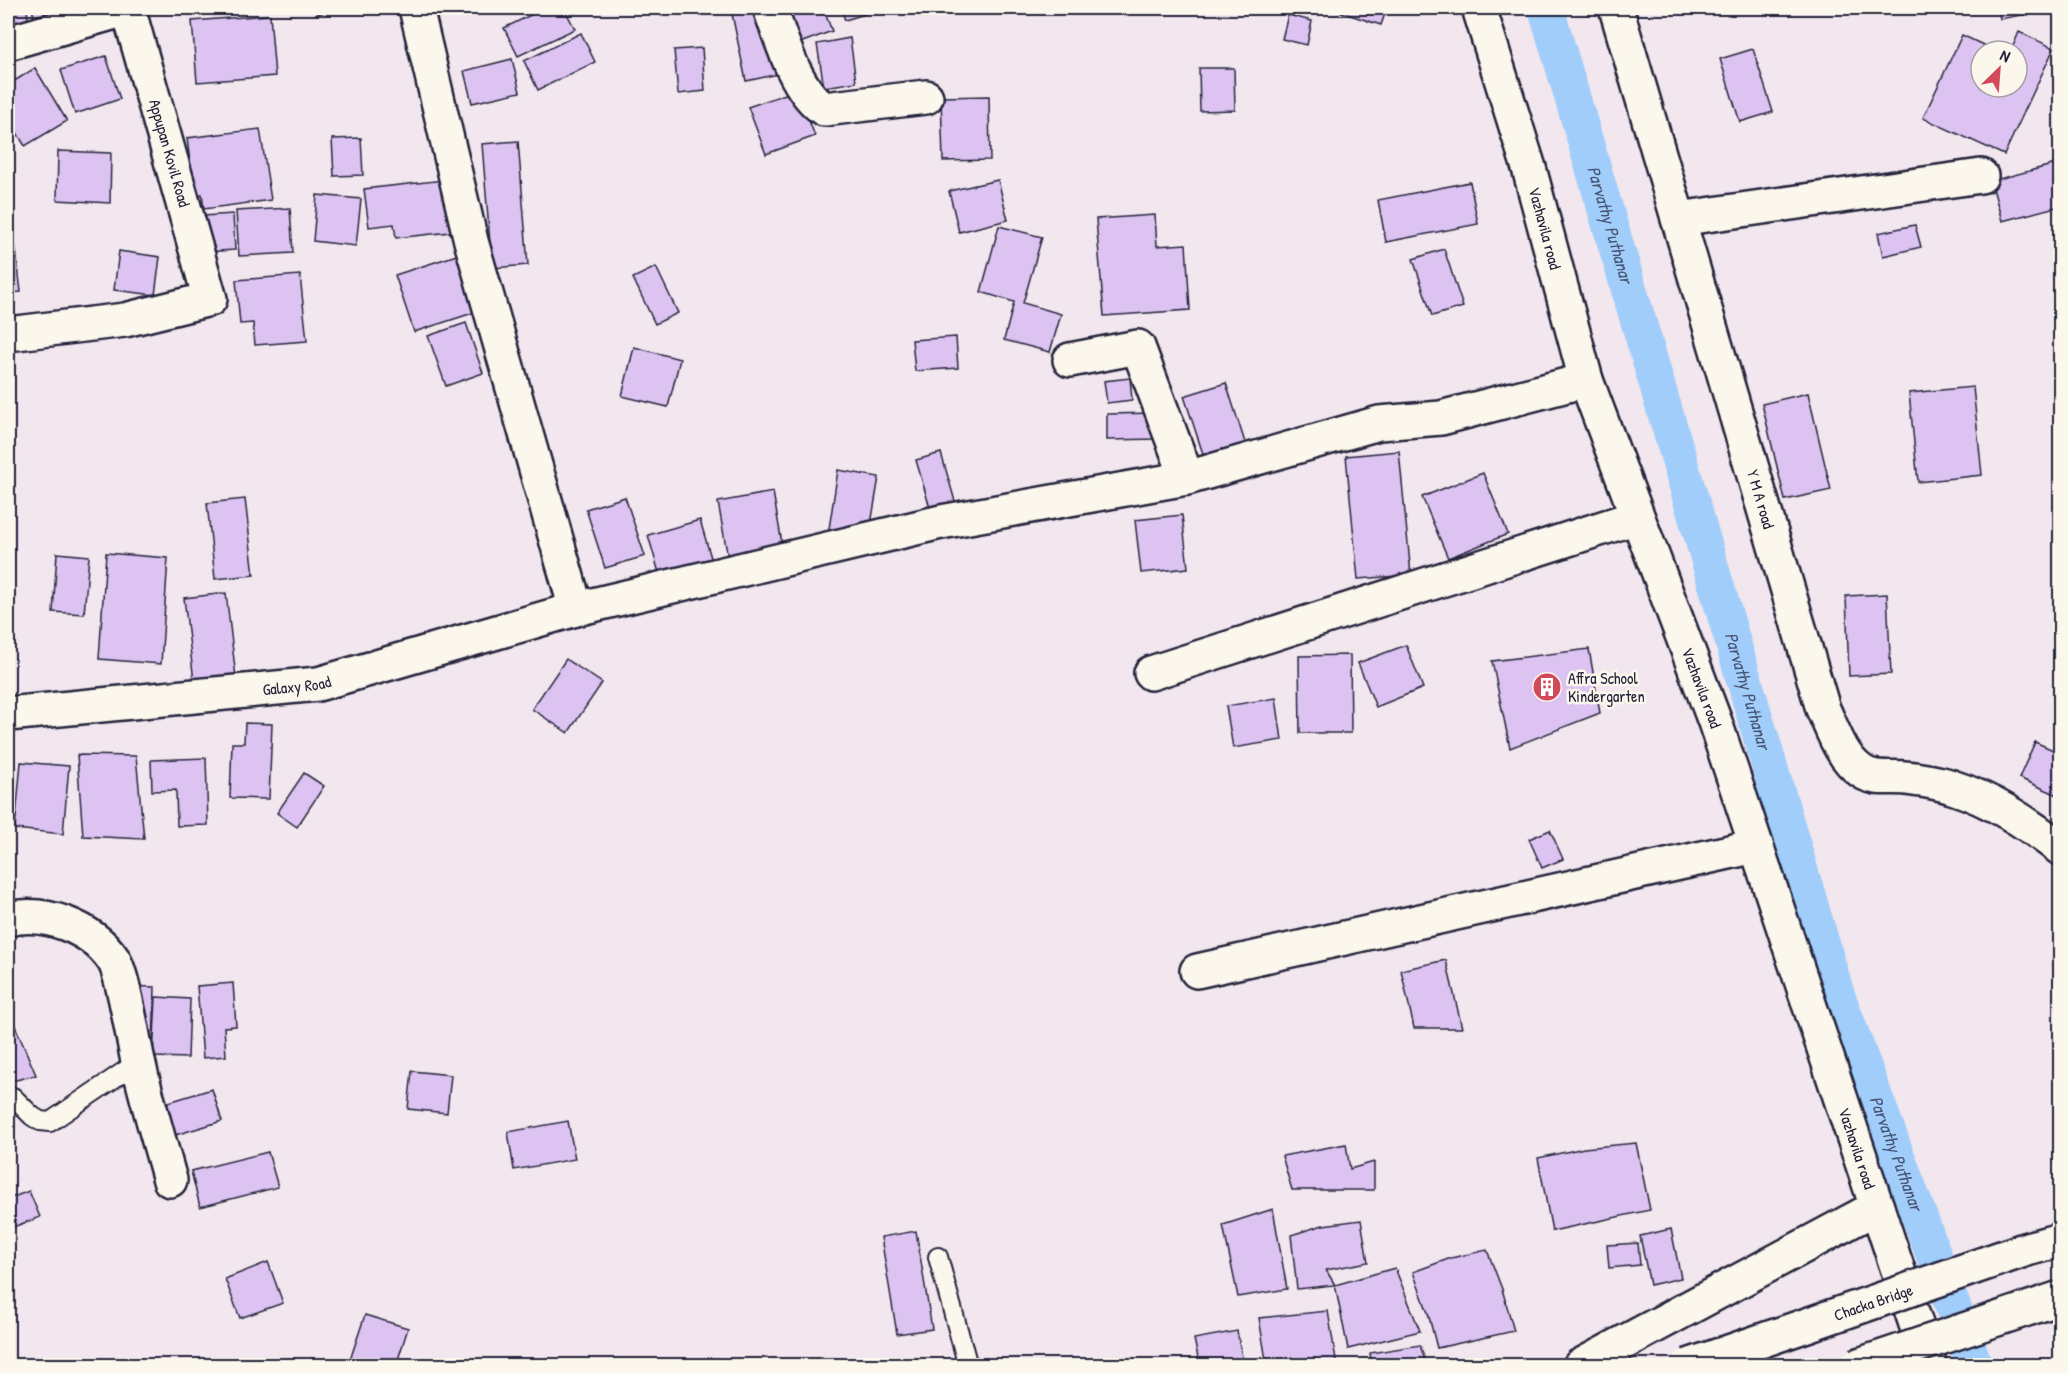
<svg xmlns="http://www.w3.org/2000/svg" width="2068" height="1373" viewBox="0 0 2068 1373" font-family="'Patrick Hand',sans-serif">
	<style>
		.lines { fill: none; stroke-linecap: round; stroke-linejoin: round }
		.canal { stroke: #a0cdfa; stroke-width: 36 }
		.building { fill: #ddc3f2; stroke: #22223b; stroke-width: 1.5 }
		.lane-casing { stroke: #22223b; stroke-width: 22 }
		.street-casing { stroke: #22223b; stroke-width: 38 }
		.lane { stroke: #fbf7ec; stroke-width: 18 }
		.street { stroke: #fbf7ec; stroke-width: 33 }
		.secondary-bridge-casing { stroke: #22223b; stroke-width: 38; stroke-linecap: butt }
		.secondary-bridge { stroke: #fbf7ec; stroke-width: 33 }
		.labels { text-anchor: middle; stroke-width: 5; stroke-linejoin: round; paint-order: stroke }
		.street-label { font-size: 16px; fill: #22223b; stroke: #fbf7ec }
		.poi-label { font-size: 16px; fill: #22223b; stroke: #fbf7ec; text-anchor: start }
		.water-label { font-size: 18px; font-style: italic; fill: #485574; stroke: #fbf7ec }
	</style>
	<rect width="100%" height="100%" fill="#f2e7ee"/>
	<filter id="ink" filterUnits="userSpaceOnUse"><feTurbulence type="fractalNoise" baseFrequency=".0167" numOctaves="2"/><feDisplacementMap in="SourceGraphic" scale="12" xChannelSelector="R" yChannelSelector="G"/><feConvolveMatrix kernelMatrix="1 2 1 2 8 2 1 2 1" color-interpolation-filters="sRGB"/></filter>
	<g filter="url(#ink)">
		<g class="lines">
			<!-- canal -->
			<path class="canal" id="s1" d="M1546,8L1837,995L1975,1366"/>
		</g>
		<!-- building -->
		<g class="building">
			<path d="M8,8H27L29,35L8,37Z"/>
			<path d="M32,8H63L65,17L35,22Z"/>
			<path d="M315,8H337L318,14Z"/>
			<path d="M545,8H564L575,29L518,56L504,28Z"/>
			<path d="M765,8L779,74L746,81L732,14Z"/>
			<path d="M776,8H823L832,31L792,46Z"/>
			<path d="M841,8H885L845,20Z"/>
			<path d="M1328,8H1387L1381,25Z"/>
			<path d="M1998,8H2060L2000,19Z"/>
			<path d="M270,15L275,76L197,82L192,21Z"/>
			<path d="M1288,15L1312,21L1307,45L1282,39Z"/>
			<path d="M2019,32L2054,48L2004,155L1923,118L1962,35L1996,51H1981V87H2017V51H2011Z"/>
			<path d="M581,33L595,62L538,90L524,61Z"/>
			<path d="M850,38L856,82L824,87L817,44Z"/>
			<path d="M702,48L705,91L678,94L674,50Z"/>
			<path d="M1753,49L1773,112L1740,122L1720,59Z"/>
			<path d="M106,56L120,99L75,114L61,70Z"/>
			<path d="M512,59L520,92L472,103L464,71Z"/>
			<path d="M35,68L67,121L25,146L8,118V85Z"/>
			<path d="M1199,68H1234L1235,110L1200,111Z"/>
			<path d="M797,90L815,136L766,154L748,107Z"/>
			<path d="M989,96L990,160L943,161L941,97Z"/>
			<path d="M260,129L271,200L204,209L202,194L194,195L187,138Z"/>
			<path d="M361,138L363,175L334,176L332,139Z"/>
			<path d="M518,141L528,265L492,268L482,144Z"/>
			<path d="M58,151L111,153L110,203L57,200Z"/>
			<path d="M2056,164L2060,179V206L2002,221L1991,181Z"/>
			<path d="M444,180L450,232L396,238L394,224L369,227L364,189Z"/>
			<path d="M998,180L1008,220L959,232L949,191Z"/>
			<path d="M1470,182L1478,224L1386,242L1378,200Z"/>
			<path d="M317,195L361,199L356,246L313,241Z"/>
			<path d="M290,208L293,253L239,256L236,211Z"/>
			<path d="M233,214L235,250L204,252L203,216Z"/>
			<path d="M1155,215L1157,246L1186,244L1190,310L1104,316L1096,219Z"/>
			<path d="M1915,225L1921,247L1883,256L1878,233Z"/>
			<path d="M999,226L1042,237L1023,303L1061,314L1050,352L1004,340L1014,302L981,292Z"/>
			<path d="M14,233L21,292L8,293V234Z"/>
			<path d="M1444,249L1463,307L1432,316L1413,259Z"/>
			<path d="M119,251L160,257L155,295L114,290Z"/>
			<path d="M460,254L479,311L414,332L395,275Z"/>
			<path d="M656,267L678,313L655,324L633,278Z"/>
			<path d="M300,275L307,341L255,345L253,323L240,324L236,280Z"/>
			<path d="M466,323L483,373L446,386L428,336Z"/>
			<path d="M956,337L958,368L915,371L912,340Z"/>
			<path d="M634,347L680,359L668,407L622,396Z"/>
			<path d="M1130,378L1132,400L1107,403L1104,381Z"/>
			<path d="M1226,383L1248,452L1207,466L1184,396Z"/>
			<path d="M1973,387L1982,475L1918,482L1909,393Z"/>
			<path d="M1808,393L1831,490L1785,500L1762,404Z"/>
			<path d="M1158,413V439L1107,440V414Z"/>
			<path d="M1399,451L1411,575L1358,579L1346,456Z"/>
			<path d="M941,453L957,508L932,515L916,460Z"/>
			<path d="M838,470L879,477L869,536L829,529Z"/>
			<path d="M1483,473L1508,534L1448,558L1422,497Z"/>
			<path d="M773,492L784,555L729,564L718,502Z"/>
			<path d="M625,497L645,556L605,568L586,509Z"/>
			<path d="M245,499L254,575L215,579L207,503Z"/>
			<path d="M1182,515L1188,568L1141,573L1135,520Z"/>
			<path d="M700,520L714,568L662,583L648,535Z"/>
			<path d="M57,553L89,556L84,614L53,612Z"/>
			<path d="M106,553L168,558L161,664L99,659Z"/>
			<path d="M226,593L236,677L194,681L184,598Z"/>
			<path d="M1887,594L1891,674L1849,676L1846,596Z"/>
			<path d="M1406,645L1423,688L1376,707L1358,663Z"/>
			<path d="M1589,649L1600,713L1510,748L1492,661Z"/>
			<path d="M1350,655L1351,733H1300L1299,656Z"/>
			<path d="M566,659L602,683L568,733L532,709Z"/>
			<path d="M1276,698L1282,740L1233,748L1226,706Z"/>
			<path d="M245,723L272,724L269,799L230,798L232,743H244Z"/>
			<path d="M2035,742L2060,753V796L2019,778Z"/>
			<path d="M77,755L136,756L144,839L83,836Z"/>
			<path d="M206,758L208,825L177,826L176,790L152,791L151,760Z"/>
			<path d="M21,762L69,766L63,834L15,829Z"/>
			<path d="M304,773L324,786L297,827L277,813Z"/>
			<path d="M1550,830L1563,859L1542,868L1529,839Z"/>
			<path d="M1446,960L1462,1028H1414L1401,970Z"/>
			<path d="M233,983L236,1026L224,1027L226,1056L203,1058L197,986Z"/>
			<path d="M121,986L155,987L153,1047L119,1045Z"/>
			<path d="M156,997L190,999L188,1058L153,1057Z"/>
			<path d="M13,1021L36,1075L8,1082V1023Z"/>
			<path d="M412,1071L451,1075L447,1113L408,1109Z"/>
			<path d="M212,1089L222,1121L172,1136L162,1104Z"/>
			<path d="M568,1121L575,1159L514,1170L508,1132Z"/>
			<path d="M1636,1143L1650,1210L1552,1231L1538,1158L1584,1148Z"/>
			<path d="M1346,1144L1350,1169L1374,1162V1190H1292L1282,1156Z"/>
			<path d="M268,1152L278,1187L200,1207L191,1171Z"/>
			<path d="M29,1191L40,1217L8,1229V1199Z"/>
			<path d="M1273,1209L1287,1289L1238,1297L1223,1225Z"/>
			<path d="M1361,1220L1368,1262L1326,1270L1335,1285L1297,1289L1291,1235L1323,1225Z"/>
			<path d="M1671,1229L1681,1278L1650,1285L1640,1236Z"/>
			<path d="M916,1231L932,1329L897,1334L881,1237Z"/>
			<path d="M1638,1243L1640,1265L1609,1268L1607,1245Z"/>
			<path d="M1487,1250L1502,1289L1514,1331L1437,1348L1428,1313L1413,1272L1451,1258Z"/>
			<path d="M268,1262L283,1303L240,1318L225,1279Z"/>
			<path d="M1395,1268L1420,1331L1348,1349L1335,1285Z"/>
			<path d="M1328,1311L1337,1366H1267L1259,1318Z"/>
			<path d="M365,1315L408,1328L396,1366H348Z"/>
			<path d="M1237,1331L1243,1362L1225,1366H1200L1194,1339Z"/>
			<path d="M1420,1345L1427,1366H1372L1370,1353Z"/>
		</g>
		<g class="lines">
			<!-- lane casing -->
			<g class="lane-casing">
				<g id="lane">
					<path d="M8,1096L13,1097L32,1116L40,1121L50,1122L138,1062"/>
					<path d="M938,1257L968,1366"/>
				</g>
			</g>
			<!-- street casing -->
			<g class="street-casing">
				<g id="street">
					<path d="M416,8L471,241L576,609"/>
					<path d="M770,8C781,39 796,91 824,109L926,97"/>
					<path id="s2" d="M1479,8L1529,168L1586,380L1715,722L1930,1366"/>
					<path id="s3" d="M1616,8L1823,709C1833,730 1841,757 1861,771C1875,781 1891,776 1906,778C1921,780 1938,782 1952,787C1993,800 2027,823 2060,848"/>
					<path d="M8,43L129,8"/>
					<path d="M1678,219L1981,176"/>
					<path d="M8,334L125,320L210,299L128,8"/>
					<path d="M1070,360L1138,347L1187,478"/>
					<path d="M1151,673L1637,517"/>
					<path id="s4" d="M8,714L318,684L576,609L941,522L1187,478L1379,423L1441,418L1586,380"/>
					<path d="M8,919C44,910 91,927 113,959C123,973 133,1039 138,1061C147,1101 159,1140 170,1180"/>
					<path d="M1197,971L1756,846"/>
					<path d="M1580,1366L1877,1207"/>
				</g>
			</g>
			<!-- lane -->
			<use href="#lane" class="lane"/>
			<!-- street -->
			<use href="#street" class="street"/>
			<!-- secondary-bridge casing -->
			<g class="secondary-bridge-casing">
				<g id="secondary-bridge">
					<path id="s5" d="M1688,1366L2027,1249L2060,1240"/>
					<path d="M1856,1366L2060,1298"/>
				</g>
			</g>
			<!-- secondary-bridge -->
			<use href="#secondary-bridge" class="secondary-bridge"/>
		</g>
	</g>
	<!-- icons -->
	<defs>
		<g id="building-disc" transform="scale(1.5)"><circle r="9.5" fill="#d1495b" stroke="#fbf7ec"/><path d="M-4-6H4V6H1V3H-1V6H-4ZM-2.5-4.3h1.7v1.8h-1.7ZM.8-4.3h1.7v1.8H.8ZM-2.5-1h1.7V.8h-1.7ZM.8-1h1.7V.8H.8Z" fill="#fff"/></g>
	</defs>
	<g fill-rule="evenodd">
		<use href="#building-disc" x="1547" y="687"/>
	</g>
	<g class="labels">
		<!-- street labels -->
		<g class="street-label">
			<text transform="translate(170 153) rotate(74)" y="6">Appupan Kovil Road</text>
			<text dy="6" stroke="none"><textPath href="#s2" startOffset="230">Vazhavila road</textPath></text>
			<text dy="6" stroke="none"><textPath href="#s3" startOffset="512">Y M A road</textPath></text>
			<text dy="6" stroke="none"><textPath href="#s4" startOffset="290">Galaxy Road</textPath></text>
			<text dy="6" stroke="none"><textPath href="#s2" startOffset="716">Vazhavila road</textPath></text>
			<text dy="6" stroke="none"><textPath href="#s2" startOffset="1202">Vazhavila road</textPath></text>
			<text dy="6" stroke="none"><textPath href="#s5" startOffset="196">Chacka Bridge</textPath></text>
		</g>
		<!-- poi labels -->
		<g class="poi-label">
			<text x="1568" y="684">Affra School<tspan x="1568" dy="18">Kindergarten</tspan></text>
		</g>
		<!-- water labels -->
		<g class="water-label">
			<text dy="6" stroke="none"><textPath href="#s1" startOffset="226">Parvathy Puthanar</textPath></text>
			<text dy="6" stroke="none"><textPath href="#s1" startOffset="712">Parvathy Puthanar</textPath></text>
			<text dy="6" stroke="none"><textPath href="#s1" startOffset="1198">Parvathy Puthanar</textPath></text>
		</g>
	</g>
	<!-- margin -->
	<rect width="2068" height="1373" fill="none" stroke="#fbf7ec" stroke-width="30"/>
	<rect x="15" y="15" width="2038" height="1343" fill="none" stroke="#22223b" stroke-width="2" filter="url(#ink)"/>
	<!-- north arrow -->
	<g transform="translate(1999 69) rotate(25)"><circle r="28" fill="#fbf7ec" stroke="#a4a2a5" stroke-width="1.5"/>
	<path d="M0-4.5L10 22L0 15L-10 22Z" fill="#d1495b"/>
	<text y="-9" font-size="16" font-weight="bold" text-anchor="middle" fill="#22223b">N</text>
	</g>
</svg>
